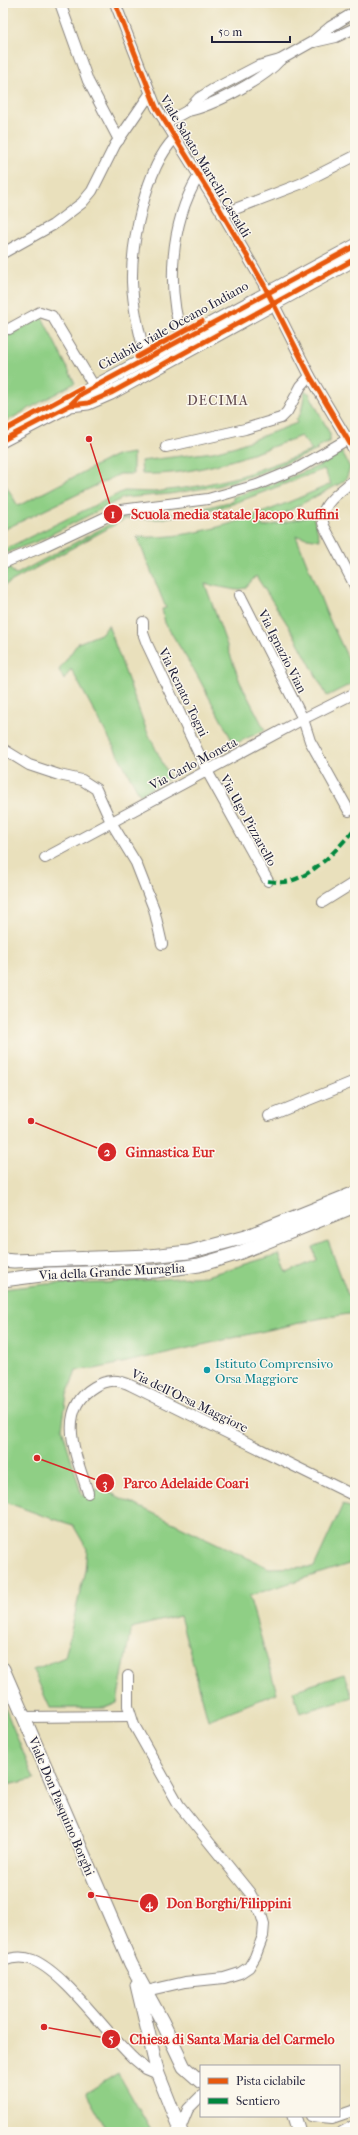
<svg xmlns="http://www.w3.org/2000/svg" width="358" height="2135" viewBox="0 0 358 2135" font-family="'IM FELL French Canon',serif">
	<style>
		.green { fill: #8fcf85; stroke: #587860 }
		.lines { fill: none; stroke-linecap: round; stroke-linejoin: round }
		.minor-casing { stroke: #86817c; stroke-width: 12 }
		.tertiary-casing { stroke: #86817c; stroke-width: 15 }
		.minor { stroke: #fff; stroke-width: 10 }
		.tertiary { stroke: #fff; stroke-width: 13 }
		.quiet { stroke: #00873e; stroke-width: 4; stroke-dasharray: 8 4; stroke-linecap: butt }
		.cycleway-casing { stroke: #fbf7ec; stroke-width: 8 }
		.cycleway { stroke: #e8590c; stroke-width: 5 }
		.culture-dot { fill: #0f9aa8; stroke: #fbf7ec; stroke-width: 1.5 }
		.labels { text-anchor: middle; stroke-width: 3; stroke-linejoin: round; paint-order: stroke }
		.street-label { font-size: 13px; fill: #22223b; stroke: #fbf7ec }
		.culture-label { font-size: 13px; fill: #0d838f; stroke: #fbf7ec; text-anchor: start }
		.neighbourhood-label { font-size: 14px; letter-spacing: 1px; fill: #654e52; stroke: #fbf7ec }
		.leader { fill: none; stroke: #d62828; stroke-width: 1.5 }
		.callout-dot { fill: #d62828; stroke: #fbf7ec; stroke-width: 1.5 }
		.mark-label { font-size: 12px; text-anchor: middle; font-weight: bold; fill: #fff }
		.callout-label { font-size: 14px; text-anchor: middle; font-weight: bold; fill: #d62828; stroke: #fbf7ec; stroke-width: 3; stroke-linejoin: round; paint-order: stroke }
	</style>
	<rect width="100%" height="100%" fill="#fbf7ec"/>
	<filter id="ink" filterUnits="userSpaceOnUse"><feTurbulence type="fractalNoise" baseFrequency=".025" numOctaves="2"/><feDisplacementMap in="SourceGraphic" scale="8" xChannelSelector="R" yChannelSelector="G"/><feConvolveMatrix kernelMatrix="1 2 1 2 8 2 1 2 1" color-interpolation-filters="sRGB"/></filter>
	<filter id="wash" filterUnits="userSpaceOnUse"><feTurbulence type="fractalNoise" baseFrequency=".012" numOctaves="4" result="noise"/><feDisplacementMap in="SourceGraphic" scale="16" xChannelSelector="R" yChannelSelector="G"/><feGaussianBlur stdDeviation="0.9" result="paint"/><feColorMatrix in="noise" values="0 0 0 0 0 0 0 0 0 0 0 0 0 0 0 0 0 1.4 0 .05"/><feComposite in="paint" operator="in"/></filter>
	<g filter="url(#wash)">
		<rect width="100%" height="100%" fill="#e9e0bc"/>
		<!-- green -->
		<g class="green">
			<path d="M42,317L75,383L3,423V339Z"/>
			<path d="M305,391L309,393L330,434V441L316,448L318,450L260,473L218,486L169,494L123,498L38,541L3,554V550L124,491L154,492L199,486L241,476L308,452L312,450L301,436C251,455 197,476 142,474L141,461L213,452L236,446L297,423L296,420L301,413Z"/>
			<path d="M342,452L350,468L346,479L343,482L277,517L261,523L263,527L313,516L320,540L296,536L326,612L355,673V682L327,696L293,633L256,576L245,588L236,590L205,584L240,682L265,730L234,744L197,675L165,623L162,609L166,608L137,537C205,540 269,511 331,484L324,469L227,506L160,519H125L3,586V567L7,565L15,575L121,518L184,513L233,501V497L281,481L321,465Z"/>
			<path d="M133,453V474H120L3,530V480L18,506L114,456Z"/>
			<path d="M108,625L146,729L170,778L140,795L71,669L64,680L59,670L78,643L103,633Z"/>
			<path d="M328,1241L348,1295L355,1294V1313L322,1318L95,1369L76,1370L67,1395L62,1428L82,1496L102,1489L269,1568L314,1567L343,1504L355,1510V1562L249,1596L277,1693L208,1720L180,1616L131,1628L117,1703L105,1708H50L33,1670L65,1657L85,1570L87,1549L73,1525L41,1515L3,1501V1289L47,1284L104,1283L206,1276L279,1254L287,1273L316,1260L313,1247Z"/>
			<path d="M344,1674L352,1697L300,1713L293,1691Z"/>
			<path d="M3,1703L34,1779L3,1786Z"/>
			<path d="M118,2073L152,2132H108L86,2093Z"/>
		</g>
	</g>
	<g filter="url(#ink)">
		<g class="lines">
			<!-- minor casing -->
			<g class="minor-casing">
				<g id="minor">
					<path d="M60,3L88,81L119,140"/>
					<path d="M115,3L156,107L219,208L263,283L310,376L355,452"/>
					<path d="M314,42L336,37L355,28"/>
					<path d="M187,111C211,107 264,79 280,60"/>
					<path d="M165,123L187,111L199,98L212,90L258,66L280,60L312,42L330,27L355,12"/>
					<path d="M222,214L300,184L355,156"/>
					<path d="M3,253L53,225L82,203L92,191L115,145L150,94"/>
					<path d="M3,329H9L40,312L52,316L95,388"/>
					<path d="M183,340C166,289 170,224 198,177"/>
					<path d="M146,360C140,335 133,309 132,282C131,242 146,168 174,139"/>
					<path d="M166,447L245,429L281,418L287,412L301,386L310,376"/>
					<path d="M355,479C342,491 316,505 324,526L355,586"/>
					<path d="M3,563L42,547L121,510L208,499L257,485L298,468L355,435"/>
					<path d="M240,595L303,719L310,741L349,811"/>
					<path d="M143,622V633L147,644L207,771L268,881"/>
					<path d="M3,749L29,765L59,775L82,780L96,789L111,822L136,863L154,909L162,944"/>
					<path d="M45,858L303,719L355,693"/>
					<path d="M323,902L355,882"/>
					<path d="M269,1116L355,1081"/>
					<path d="M88,1493C78,1460 54,1411 94,1387C107,1379 118,1379 132,1386L355,1496"/>
					<path d="M128,1676V1706L134,1725L179,1805L250,1893L261,1914L264,1924L263,1936L255,1957L249,1967L240,1973L224,1978L185,1982L146,1991"/>
					<path d="M23,1717L129,1716"/>
					<path d="M3,1961C13,1957 23,1956 33,1960C66,1974 106,2033 134,2059L146,2069L158,2074"/>
					<path d="M311,2116L332,2118L355,2110"/>
					<path d="M180,2129L188,2109L201,2096"/>
					<path d="M342,2132L355,2125"/>
				</g>
			</g>
			<!-- tertiary casing -->
			<g class="tertiary-casing">
				<g id="tertiary">
					<path d="M70,405L88,403L111,393L355,259"/>
					<path d="M3,440L70,405L81,394L355,246"/>
					<path d="M3,1260L14,1261L150,1256L189,1252L245,1237L355,1193"/>
					<path d="M3,1280L49,1274L156,1271L199,1265L236,1254L355,1206"/>
					<path d="M3,1669L131,1964L162,2021L184,2067L201,2082"/>
					<path d="M137,1985L158,2074L181,2132"/>
					<path d="M294,2116L299,2132"/>
				</g>
			</g>
			<!-- minor -->
			<use href="#minor" class="minor"/>
			<!-- tertiary -->
			<use href="#tertiary" class="tertiary"/>
			<!-- quiet -->
			<path class="quiet" d="M268,881C276,882 283,883 290,881C314,875 340,847 355,828"/>
			<!-- cycleway casing -->
			<g class="cycleway-casing">
				<g id="cycleway">
					<path d="M115,3L156,107L219,208L263,283L310,376L355,452"/>
					<path d="M137,357L202,321"/>
					<path d="M70,405L88,403L111,393L355,259"/>
					<path d="M3,431L81,388"/>
					<path d="M3,440L70,405L81,394L355,246"/>
				</g>
			</g>
			<!-- cycleway -->
			<use href="#cycleway" class="cycleway"/>
		</g>
	</g>
	<!-- markers -->
	<circle class="culture-dot" cx="207" cy="1370" r="4"/>
	<g class="labels">
		<!-- street labels -->
		<g class="street-label">
			<text transform="translate(206 166) rotate(59)" y="5">Viale Sabato Martelli Castaldi</text>
			<text transform="translate(173 325) rotate(-29)" y="5">Ciclabile viale Oceano Indiano</text>
			<text transform="translate(283 651) rotate(63)" y="5">Via Ignazio Vian</text>
			<text transform="translate(184 692) rotate(64)" y="5">Via Renato Togni</text>
			<text transform="translate(193 763) rotate(-28)" y="5">Via Carlo Moneta</text>
			<text transform="translate(249 820) rotate(61)" y="5">Via Ugo Pizzarello</text>
			<text transform="translate(112 1271) rotate(-3)" y="5">Via della Grande Muraglia</text>
			<text transform="translate(190 1400) rotate(26)" y="5">Via dell'Orsa Maggiore</text>
			<text transform="translate(62 1806) rotate(67)" y="5">Viale Don Pasquino Borghi</text>
		</g>
		<!-- culture labels -->
		<g class="culture-label">
			<text x="215" y="1368">Istituto Comprensivo<tspan x="215" dy="15">Orsa Maggiore</tspan></text>
		</g>
		<!-- neighbourhood labels -->
		<g class="neighbourhood-label">
			<text x="218" y="405">DECIMA</text>
		</g>
	</g>
	<!-- callouts -->
	<path class="leader" d="M89 439L113 514M31 1121L107 1152M37 1458L105 1483M91 1895L149 1903M44 2027L111 2039"/>
	<g class="callout-dot">
		<circle cx="89" cy="439" r="4"/>
		<circle cx="31" cy="1121" r="4"/>
		<circle cx="37" cy="1458" r="4"/>
		<circle cx="91" cy="1895" r="4"/>
		<circle cx="44" cy="2027" r="4"/>
		<circle cx="113" cy="514" r="10"/>
		<circle cx="107" cy="1152" r="10"/>
		<circle cx="105" cy="1483" r="10"/>
		<circle cx="149" cy="1903" r="10"/>
		<circle cx="111" cy="2039" r="10"/>
	</g>
	<g class="mark-label">
		<text x="113" y="518">1</text>
		<text x="107" y="1156">2</text>
		<text x="105" y="1488">3</text>
		<text x="149" y="1908">4</text>
		<text x="111" y="2043">5</text>
	</g>
	<g class="callout-label">
		<text x="235" y="519">Scuola media statale Jacopo Ruffini</text>
		<text x="170" y="1157">Ginnastica Eur</text>
		<text x="186" y="1488">Parco Adelaide Coari</text>
		<text x="229" y="1908">Don Borghi/Filippini</text>
		<text x="232" y="2044">Chiesa di Santa Maria del Carmelo</text>
	</g>
	<!-- margin -->
	<rect width="358" height="2135" fill="none" stroke="#fbf7ec" stroke-width="16"/>
	<!-- legend -->
	<rect x="200" y="2065" width="140" height="52" fill="#fbf7ec" stroke="#a4a2a5"/>
	<rect x="208" y="2078" width="20" height="6" fill="#e8590c" stroke="#a4a2a5"/>
	<text x="236" y="2085" font-size="12" fill="#22223b">Pista ciclabile</text>
	<rect x="208" y="2098" width="20" height="6" fill="#00873e" stroke="#a4a2a5"/>
	<text x="236" y="2105" font-size="12" fill="#22223b">Sentiero</text>
	<!-- scale -->
	<path d="M212 36v6h78v-6" fill="none" stroke="#22223b" stroke-width="2"/>
	<text x="218" y="36" font-size="12" fill="#22223b" stroke="#fbf7ec" stroke-width="3" paint-order="stroke">50 m</text>
</svg>
